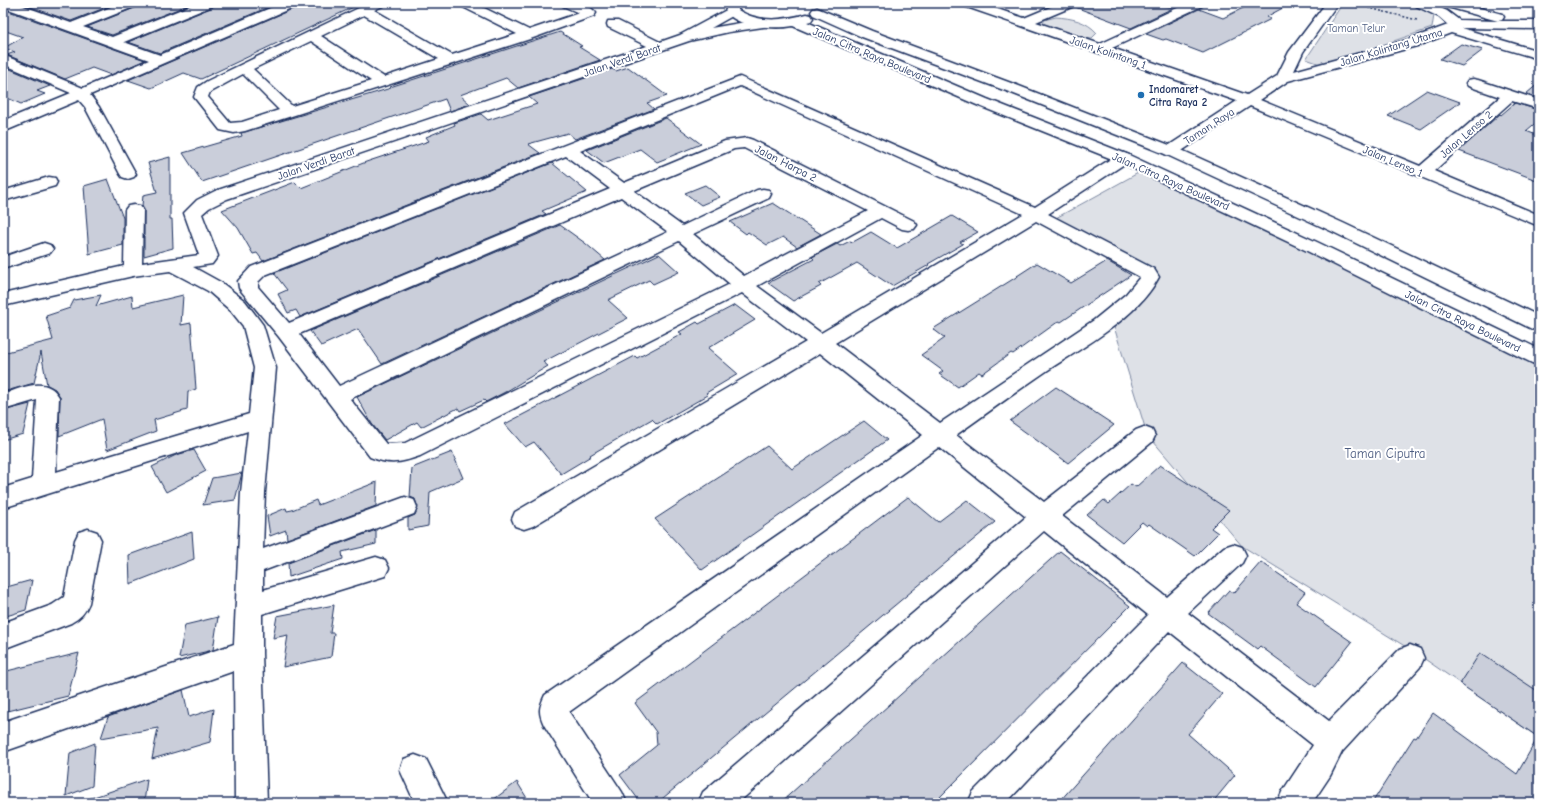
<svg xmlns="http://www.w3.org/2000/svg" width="1542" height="806" viewBox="0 0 1542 806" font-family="'Comic Neue',sans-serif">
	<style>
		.green { fill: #dee1e7; stroke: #7c88a2 }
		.building { fill: #caceda; stroke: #1b2f5e }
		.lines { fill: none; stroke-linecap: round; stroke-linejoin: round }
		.street-casing { stroke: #1b2f5e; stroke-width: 3 }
		.secondary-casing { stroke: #1b2f5e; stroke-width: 3 }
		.path { stroke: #1b2f5e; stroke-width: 1.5; stroke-dasharray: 2 2; stroke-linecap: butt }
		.street { fill: #fff; fill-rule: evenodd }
		.secondary { fill: #fff; fill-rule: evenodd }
		.poi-dot { fill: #1f6fb2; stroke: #fff; stroke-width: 1.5 }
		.labels { text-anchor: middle; stroke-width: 4; stroke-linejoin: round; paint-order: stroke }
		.far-park-label { font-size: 11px; fill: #4c5c80; stroke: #fff }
		.far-street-label { font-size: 11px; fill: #1b2f5e; stroke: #fff }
		.far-poi-label { font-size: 11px; font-weight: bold; fill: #1b2f5e; stroke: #fff; text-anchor: start }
		.park-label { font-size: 13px; fill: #4c5c80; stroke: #fff }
	</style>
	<rect width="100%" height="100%" fill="#fff"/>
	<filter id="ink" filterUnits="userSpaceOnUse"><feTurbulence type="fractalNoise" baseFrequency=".025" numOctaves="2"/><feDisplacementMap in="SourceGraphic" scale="8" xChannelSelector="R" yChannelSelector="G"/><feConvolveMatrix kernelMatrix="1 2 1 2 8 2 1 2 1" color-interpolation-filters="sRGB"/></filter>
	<g filter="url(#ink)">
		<!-- green -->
		<g class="green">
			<path d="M1343,3H1408L1434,15L1432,28L1323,65L1306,59Z"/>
			<path d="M1056,17C1071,18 1087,21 1097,33L1092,38L1083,39L1043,26L1044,20Z"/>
			<path d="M1149,167L1539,360V738L1416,653L1242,546L1147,434L1111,317L1143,289L1144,269L1054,219Z"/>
		</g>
		<!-- building -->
		<g class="building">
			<path d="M19,3H117L71,21Z"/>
			<path d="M139,3H193L112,35L87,27L137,7Z"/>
			<path d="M215,3H278L160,53L128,42L213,7Z"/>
			<path d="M299,3H362L201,79L184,73L151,88L128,80L297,7Z"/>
			<path d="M1077,3H1157L1173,8L1131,28L1075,7Z"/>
			<path d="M1253,3H1292L1266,17L1271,19L1203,53L1166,39L1163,40L1146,34L1199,9L1223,18Z"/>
			<path d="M3,9L145,60L111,75L92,68L65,79L7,55L15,52L4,48L23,37L3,30Z"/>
			<path d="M560,32L582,46L579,47L600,60L518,88L506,78L460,95L470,104L450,111L445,99L202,182L183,153L242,136L241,133L391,88L390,87Z"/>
			<path d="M1461,44L1483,50L1462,66L1440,59Z"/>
			<path d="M3,66L50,86L37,91L45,94L21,104L3,96Z"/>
			<path d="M628,67L667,96L647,103L654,109L575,139L568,133L528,144L540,153L263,261L257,253L253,254L238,228L222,210L295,182L301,188L366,162L429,141L426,137L455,125L454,123L481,114L488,120L537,104L529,97L612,69L616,71Z"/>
			<path d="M1539,83V98L1526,94Z"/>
			<path d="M1427,90L1460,102L1421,129L1388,116Z"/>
			<path d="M1515,103L1539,110V120L1526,131L1539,136V181L1459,151L1500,114L1501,115Z"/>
			<path d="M666,118L701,144L657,162L640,149L604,163L587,150Z"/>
			<path d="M170,157V219H172L173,248L144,256V210L142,206L143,195L157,192L148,163Z"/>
			<path d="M552,163L587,192L542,211L546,214L300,317L296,310L288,313L278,294L287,290L274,273Z"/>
			<path d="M108,179L123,218V245L89,254L84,186Z"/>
			<path d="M705,185L720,197L701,205L685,193Z"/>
			<path d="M773,203L793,216L821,234L797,247L783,237L767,245L748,232L746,234L730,222Z"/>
			<path d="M952,216L978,232L960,242L963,244L928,264L929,265L892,286L857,263L819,284L821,286L793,301L768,283L814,259L812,257L837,244L840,246L850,241L853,242L871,232L897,248Z"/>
			<path d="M560,225L585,243L605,260L382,364L358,329L321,346L310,331Z"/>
			<path d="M659,254L679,272L653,284L649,280L608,300L628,318L543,362L548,366L507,391L486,402L484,400L460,411L458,408L421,427L417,422L385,440L372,424L357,397Z"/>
			<path d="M1107,261L1131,275L1061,322L1059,321L1013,354L1011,353L982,374L979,372L958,387L939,374L943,371L921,355L945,338L933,329L1018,276H1017L1037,263L1071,283Z"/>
			<path d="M101,295L96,306L132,296L133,307L183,295L181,325L191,323L196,389L188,392L187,410L154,420L156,431L107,450L102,419L59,436L60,397L55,389L47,385L41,352L34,383L3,392V353L53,340L46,316L70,308L74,300Z"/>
			<path d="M735,305L755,320L708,348L738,374L706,393L708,395L657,424L652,419L590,455L591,456L561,474L534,442L525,447L505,424L635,356L637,358L682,334L679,332L697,322L699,324Z"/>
			<path d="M1056,387L1114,425L1068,463L1010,421Z"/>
			<path d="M30,404L23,434L3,440V411Z"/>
			<path d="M864,421L887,440L702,570L655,519L767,446L792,469Z"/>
			<path d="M194,450L206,471L166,492L152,467L176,455Z"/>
			<path d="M452,452L463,478L430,492L428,526L408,530V518L415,515L418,508L415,499L410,497L412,468Z"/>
			<path d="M1160,465L1229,510L1211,528L1218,533L1195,556L1149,524L1147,526L1142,522L1122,542L1087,515L1104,500L1109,504L1131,484L1136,487Z"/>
			<path d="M242,473L235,500L203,505L212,478Z"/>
			<path d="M377,482L376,506L287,539L286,530L270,536L267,516L286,508L287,511L292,510L316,500L318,505Z"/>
			<path d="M908,497L938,522L967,500L995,522L657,803H641L620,775L657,745L656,732L635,703Z"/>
			<path d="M376,530V544L342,552L343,559L289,577L288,563Z"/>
			<path d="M192,532L194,559L130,584L129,555Z"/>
			<path d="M1060,551L1130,606L934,803H780Z"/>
			<path d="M1261,562L1305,592L1296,603L1352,642L1316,687L1260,646L1257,649L1208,613L1229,590L1234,593Z"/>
			<path d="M32,580L26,610L3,617V588Z"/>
			<path d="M334,605L330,633H334L331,657L283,667L288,635L273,638L277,616Z"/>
			<path d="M218,617L213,650L179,658L185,625Z"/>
			<path d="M79,653L68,696L3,712V672Z"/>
			<path d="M1480,653L1539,692V803H1372L1414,737L1416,738L1433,713L1517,774L1538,737L1460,684Z"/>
			<path d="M1183,663L1222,694L1188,734L1235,775L1212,803H1058Z"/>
			<path d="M183,690L189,717L214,709L210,742L152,759L158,728L101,738L108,717Z"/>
			<path d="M95,743L92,786L66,796L70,753Z"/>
			<path d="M147,779L144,803H86L85,800Z"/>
			<path d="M517,782L530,803H489Z"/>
		</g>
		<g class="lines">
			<!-- street casing -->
			<g class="street-casing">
				<g id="street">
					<path d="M3,3H15L71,23L121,3H138L136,6L83,27L112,37L197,3H214L212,6L124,42L160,55L282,3H298L296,6L90,95L99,107L136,174L134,177L128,179L122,177L120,174L85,107L79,100L3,132V121L71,93L3,64V55L83,88L149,60L3,7Z"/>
					<path d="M369,3H385L383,6L374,10L452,55L517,34L461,6L459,3H474L529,30L579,13L563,6L561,3C572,3 589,3 596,13L594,16L533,38L245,131L234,133L220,130L194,97L198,87L207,81ZM364,15L439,59L384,77L321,36ZM311,41L371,81L292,106L253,69ZM243,74L279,110L242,122L230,123L208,97L210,92Z"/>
					<path d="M962,3H980L1024,18L1060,3H1076L1074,6L1036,22L1100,44L1188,3H1204L1202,6L1112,48L1247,95L1277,76L1289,52L1326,3H1338L1303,52L1294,71L1407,40L1448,25L1439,17L1416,6L1414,3H1430L1447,11L1459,20L1498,21L1444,6L1442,3H1462L1502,14L1504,17L1502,20L1498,21H1539V29L1461,28L1539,51V59L1451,33L1417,46L1288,81L1260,100L1420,166L1500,97L1468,86L1466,83L1468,80L1473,79L1478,80L1539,100V109L1512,101L1434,171L1539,215V226L1250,106L1177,154L1171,156L1165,154L1163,151L1165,148L1237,101L964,6Z"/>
					<path d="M732,7L736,8L738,11L736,14L711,28L763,19L768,20L769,23L768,26L763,27L729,32L689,41L227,199L209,208L202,214L218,256L212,264L193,267L222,283L245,301L263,325L276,368L265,492L263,549L405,497L414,500L417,507L414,514L263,571V590L376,557L385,560L389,568L385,576L262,614V653L267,803H235L234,671L3,752V722L234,644L241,492L248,431L3,508V488L32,479L37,400L3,410V394C22,388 47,375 59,397L56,472L249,414L254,368L243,326L231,311L208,291L170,271L133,276L3,306V294L124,266L125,210L128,206L134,205L140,206L143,210L142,263L199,255L184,213L197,200L215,191L647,46L608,27L607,24L608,21H618L660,42L680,35Z"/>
					<path d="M740,77L1035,207L1117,155L1123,153L1129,155L1131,158L1129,161L1048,214L1154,269L1159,277C1137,318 1086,345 1048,370C1017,391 986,414 956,435L1044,502L1136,430L1144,427L1152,430L1155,436L1152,442L1062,516L1167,597L1224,547L1233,544L1242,547L1246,555L1242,563L1188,613L1329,721L1400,649L1410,645L1420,649L1424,658L1420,667L1342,752L1330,776L1312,803H1277L1282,792L1313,745L1169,631L1006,803H968L973,792L1148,615L1044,531L738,803H698L703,792L1026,517L939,447L569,712L622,792L627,803H593L544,725C538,712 539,708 545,695L923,435L820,353L533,526L524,529L515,526L512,519L515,512L806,342L742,293L420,456C400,463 390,465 370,457L279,337L242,292L239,288L238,281L251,267ZM740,86L1023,214L821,333L757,286L881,218L902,229L908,230L914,229L917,225L914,221L753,140L747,138L725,141L624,183L580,151ZM744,148L868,211L744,276L693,234L769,198L771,194L769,190L763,189L757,190L682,226L634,191L734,149ZM566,156L610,189L289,323L258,287V282L265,275ZM621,197L668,232L339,386L299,334ZM1036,221L1140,277L1126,294L1094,320L940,423L835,343ZM679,241L730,284L405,443L386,444L350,399Z"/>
					<path d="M49,177L55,178L57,182L55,186L3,201V191Z"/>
					<path d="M44,243L50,245L53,249L50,253L3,269V257Z"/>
					<path d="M88,529L97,532L101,540L89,603C85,613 80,618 71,623L3,649V623L52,605L64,597L75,540L79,532Z"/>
					<path d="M415,755L426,759L448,803H415L400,770L404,759Z"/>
				</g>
			</g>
			<!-- secondary casing -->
			<g class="secondary-casing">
				<g id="secondary">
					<path d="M726,3H738V10C761,24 783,20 807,14L811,15L813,18L811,21L807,22L987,99L1129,155L1317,242L1539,349V365L1532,363L1305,250L1117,161L977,105L793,26C778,29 736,28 727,12C725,10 726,6 726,3Z"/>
					<path d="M817,8L872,31L1019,86L1177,148L1343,223L1539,316V331L1532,329L1331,231L1165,154L1009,92L862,37L813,15L811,12L813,9Z"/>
				</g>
			</g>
			<!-- path -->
			<path class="path" d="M1349,3L1417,20"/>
			<!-- street -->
			<use href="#street" class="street"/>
			<!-- secondary -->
			<use href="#secondary" class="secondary"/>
		</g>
	</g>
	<!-- markers -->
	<circle class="poi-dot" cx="1141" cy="95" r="4"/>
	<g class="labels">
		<!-- far-park labels -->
		<g class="far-park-label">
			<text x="1356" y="32">Taman Telur</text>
		</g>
		<!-- far-street labels -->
		<g class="far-street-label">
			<text transform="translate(1391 47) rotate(-17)" y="4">Jalan Kolintang Utama</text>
			<text transform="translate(1108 52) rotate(19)" y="4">Jalan Kolintang 1</text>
			<text transform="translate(872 55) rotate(23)" y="4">Jalan Citra Raya Boulevard</text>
			<text transform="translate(622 60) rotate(-19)" y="4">Jalan Verdi Barat</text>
			<text transform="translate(1209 126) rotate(-33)" y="4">Taman Raya</text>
			<text transform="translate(1466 134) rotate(-41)" y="4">Jalan Lenso 2</text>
			<text transform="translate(1393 161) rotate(23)" y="4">Jalan Lenso 1</text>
			<text transform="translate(316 163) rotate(-19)" y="4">Jalan Verdi Barat</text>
			<text transform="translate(786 163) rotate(27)" y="4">Jalan Harpa 2</text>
			<text transform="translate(1171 181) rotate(24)" y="4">Jalan Citra Raya Boulevard</text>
			<text transform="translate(1463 321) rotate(26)" y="4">Jalan Citra Raya Boulevard</text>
		</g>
		<!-- far-poi labels -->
		<g class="far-poi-label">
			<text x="1149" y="93">Indomaret<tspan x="1149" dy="13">Citra Raya 2</tspan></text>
		</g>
		<!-- park labels -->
		<g class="park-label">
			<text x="1385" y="458">Taman Ciputra</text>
		</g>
	</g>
	<!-- margin -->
	<rect width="1542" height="806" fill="none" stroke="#fff" stroke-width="16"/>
	<rect x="8" y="8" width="1526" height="790" fill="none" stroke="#1b2f5e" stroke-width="1.5" filter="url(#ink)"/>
</svg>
